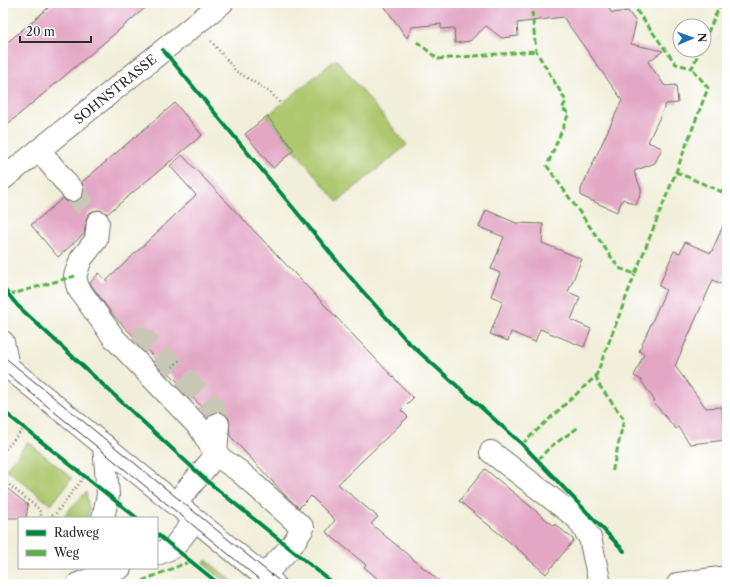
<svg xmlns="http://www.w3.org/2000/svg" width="730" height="587" viewBox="0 0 730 587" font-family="'Libre Caslon Text',serif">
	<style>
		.green { fill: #adc86e; stroke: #6c7a4c }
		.building { fill: #e3a7c4 }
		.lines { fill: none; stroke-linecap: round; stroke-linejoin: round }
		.minor-tunnel { stroke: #c9c7b6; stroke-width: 22; stroke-dasharray: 22 11; stroke-linecap: butt }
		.minor-casing { stroke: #706f68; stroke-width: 24 }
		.major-casing { stroke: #706f68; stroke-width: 24 }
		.path { stroke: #706f68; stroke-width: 2.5; stroke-dasharray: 1 3; stroke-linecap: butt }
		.minor { stroke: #fff; stroke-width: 22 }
		.major { stroke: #fff; stroke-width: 22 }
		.tram { stroke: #2b2b2b; stroke-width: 1 }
		.quiet { stroke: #56b246; stroke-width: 3; stroke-dasharray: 6 3; stroke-linecap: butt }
		.cycleway-casing { stroke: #fff; stroke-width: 6 }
		.cycleway { stroke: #00873e; stroke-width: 4 }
		.labels { text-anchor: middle; stroke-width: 3; stroke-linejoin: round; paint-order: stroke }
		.street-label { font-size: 13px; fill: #2b2b2b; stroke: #fff }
	</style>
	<rect width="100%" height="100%" fill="#fff"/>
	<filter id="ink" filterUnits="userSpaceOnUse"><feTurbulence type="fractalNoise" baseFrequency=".025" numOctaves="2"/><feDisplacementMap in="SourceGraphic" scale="8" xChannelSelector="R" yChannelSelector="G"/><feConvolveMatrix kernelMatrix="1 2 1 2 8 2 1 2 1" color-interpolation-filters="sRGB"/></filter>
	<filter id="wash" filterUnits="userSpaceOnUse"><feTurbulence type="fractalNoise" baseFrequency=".012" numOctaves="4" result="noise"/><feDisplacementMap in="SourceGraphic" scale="16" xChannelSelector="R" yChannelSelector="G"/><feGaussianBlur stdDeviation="0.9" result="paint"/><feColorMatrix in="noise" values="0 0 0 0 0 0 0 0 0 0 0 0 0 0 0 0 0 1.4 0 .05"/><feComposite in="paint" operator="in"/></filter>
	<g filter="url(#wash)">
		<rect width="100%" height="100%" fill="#f1eed9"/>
		<!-- green -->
		<g class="green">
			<path d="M336,59L407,145L337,202L267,116Z"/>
			<path d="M28,442L72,478L51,505L6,469Z"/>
			<path d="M86,492L89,510L87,518H67L64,515Z"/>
			<path d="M206,560L236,584H227L203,564Z"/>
		</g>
		<g id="blocks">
			<!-- building -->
			<g class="building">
				<path d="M54,3H151L3,128V46Z"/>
				<path d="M382,3H605L612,13L628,11L636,22L631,44L663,51L648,62L665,86L676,85L678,103L666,104L648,142L662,148L655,163L634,171L641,189V193L636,205L623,199L617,212L581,196V189L622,100L563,17L517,23L518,36L502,38L486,26L470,41L455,43L454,28L441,29V24L412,27L407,38Z"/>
				<path d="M175,103L202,135L107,214L105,212L99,210L93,211L88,214L86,221L84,234L58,257L31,225L63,198L67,202H74L80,199L84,195V188L82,182Z"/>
				<path d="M267,116L294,150L273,168L245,134Z"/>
				<path d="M182,155L413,398L401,410L408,417L338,484L378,517L371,524L443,584H384L364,567L366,565L326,532L335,520L311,496L299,508L285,495L230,436L229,419L225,414L218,412L213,413L210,415L112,314L90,283L99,273L106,281L196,195L170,166Z"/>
				<path d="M486,210L516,223L543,224L542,243L582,259L568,292L580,297L571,320L591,329L584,347L540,329L535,342L511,332L508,341L490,334L503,301L491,296L500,273L491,269L504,237L479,227Z"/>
				<path d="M727,217V272L722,284L713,280L675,366L706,408L722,407L723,421L727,420V440L690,444L678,427L676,429L653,402L655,401L640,379L634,376L644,354L639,351L666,290L659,286L674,251L680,253L685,242L711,253Z"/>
				<path d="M485,469L554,526L555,524L574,540L546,574L527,558L528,557L459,501Z"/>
				<path d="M3,485L28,505L26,518H3Z"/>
			</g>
		</g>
	</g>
	<g filter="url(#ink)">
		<use href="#blocks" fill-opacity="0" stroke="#706f68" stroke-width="1"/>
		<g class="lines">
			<!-- minor-tunnel -->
			<g class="minor-tunnel">
				<path d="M72,190L98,222"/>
				<path d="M133,336L146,340L214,408L218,424"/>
			</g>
			<!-- minor casing -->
			<g class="minor-casing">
				<g id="minor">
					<path d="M39,150L72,190"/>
					<path d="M3,179L222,3"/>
					<path d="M98,222L96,240L81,259L75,276L78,288L114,338L200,428L216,455L239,471L303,528L290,548L264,575"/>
					<path d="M3,342L8,367"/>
					<path d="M491,452L577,518L590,538L600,584"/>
					<path d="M175,504L216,455L218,424"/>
					<path d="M103,518L108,495L104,445"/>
					<path d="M157,554L174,547L195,520"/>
					<path d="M78,584L120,568"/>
					<path d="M678,584L727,577"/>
				</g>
			</g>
			<!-- major casing -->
			<g class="major-casing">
				<path id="major" d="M3,363L274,584"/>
			</g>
			<!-- path -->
			<g class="path">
				<path d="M211,41L236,71L270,92L281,104"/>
				<path d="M173,367L180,360"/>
				<path d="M3,452L24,428"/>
				<path d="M3,480L39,509L42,518"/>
				<path d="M49,518L56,513L83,478"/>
			</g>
			<!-- minor -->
			<use href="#minor" class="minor"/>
			<!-- major -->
			<use href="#major" class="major"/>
			<!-- tram -->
			<g class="tram">
				<path d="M3,356L283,584"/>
				<path d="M3,370L265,584"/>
			</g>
			<!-- quiet -->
			<g class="quiet">
				<path d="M531,3L536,51L566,101L562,109L569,113L547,166L619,268L635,274L676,172L708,88L692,68"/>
				<path d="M631,3L676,64L692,68L700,50"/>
				<path d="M704,41L721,3"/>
				<path d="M417,42L438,59L536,51"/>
				<path d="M676,172L727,194"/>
				<path d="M9,295L75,276"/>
				<path d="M596,376L599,385L624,419L612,473"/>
				<path d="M522,444L596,376L635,274"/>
				<path d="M538,460L550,447L579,427"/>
				<path d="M134,584L191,561"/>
			</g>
			<!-- cycleway casing -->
			<g class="cycleway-casing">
				<g id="cycleway">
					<path d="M163,50L351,278L408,342L522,444L624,551"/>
					<path d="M3,288L18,306L207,481L334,584"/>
					<path d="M3,411L137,518"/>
					<path d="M157,534L219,584"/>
				</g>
			</g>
			<!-- cycleway -->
			<use href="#cycleway" class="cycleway"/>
		</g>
	</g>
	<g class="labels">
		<!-- street labels -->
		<g class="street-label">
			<text transform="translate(115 89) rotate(-39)" y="5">SOHNSTRASSE</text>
		</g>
	</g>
	<!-- margin -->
	<rect width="730" height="587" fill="none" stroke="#fff" stroke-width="16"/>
	<!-- legend -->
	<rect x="18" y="517" width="140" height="52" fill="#ffffff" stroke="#aaaaaa"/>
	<rect x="26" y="530" width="20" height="6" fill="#00873e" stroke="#aaaaaa"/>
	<text x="54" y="537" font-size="12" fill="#2b2b2b">Radweg</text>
	<rect x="26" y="550" width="20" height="6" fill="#56b246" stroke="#aaaaaa"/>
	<text x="54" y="557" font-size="12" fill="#2b2b2b">Weg</text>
	<!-- north arrow -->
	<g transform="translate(692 38) rotate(88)"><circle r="19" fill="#ffffff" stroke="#aaaaaa"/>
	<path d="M0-3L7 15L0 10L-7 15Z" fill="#1f6fb2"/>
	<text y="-6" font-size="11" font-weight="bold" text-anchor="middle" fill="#2b2b2b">N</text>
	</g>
	<!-- scale -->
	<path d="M20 36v6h71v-6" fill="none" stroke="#2b2b2b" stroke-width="2"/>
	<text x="26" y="36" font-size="12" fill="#2b2b2b" stroke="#ffffff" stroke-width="3" paint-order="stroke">20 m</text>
</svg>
